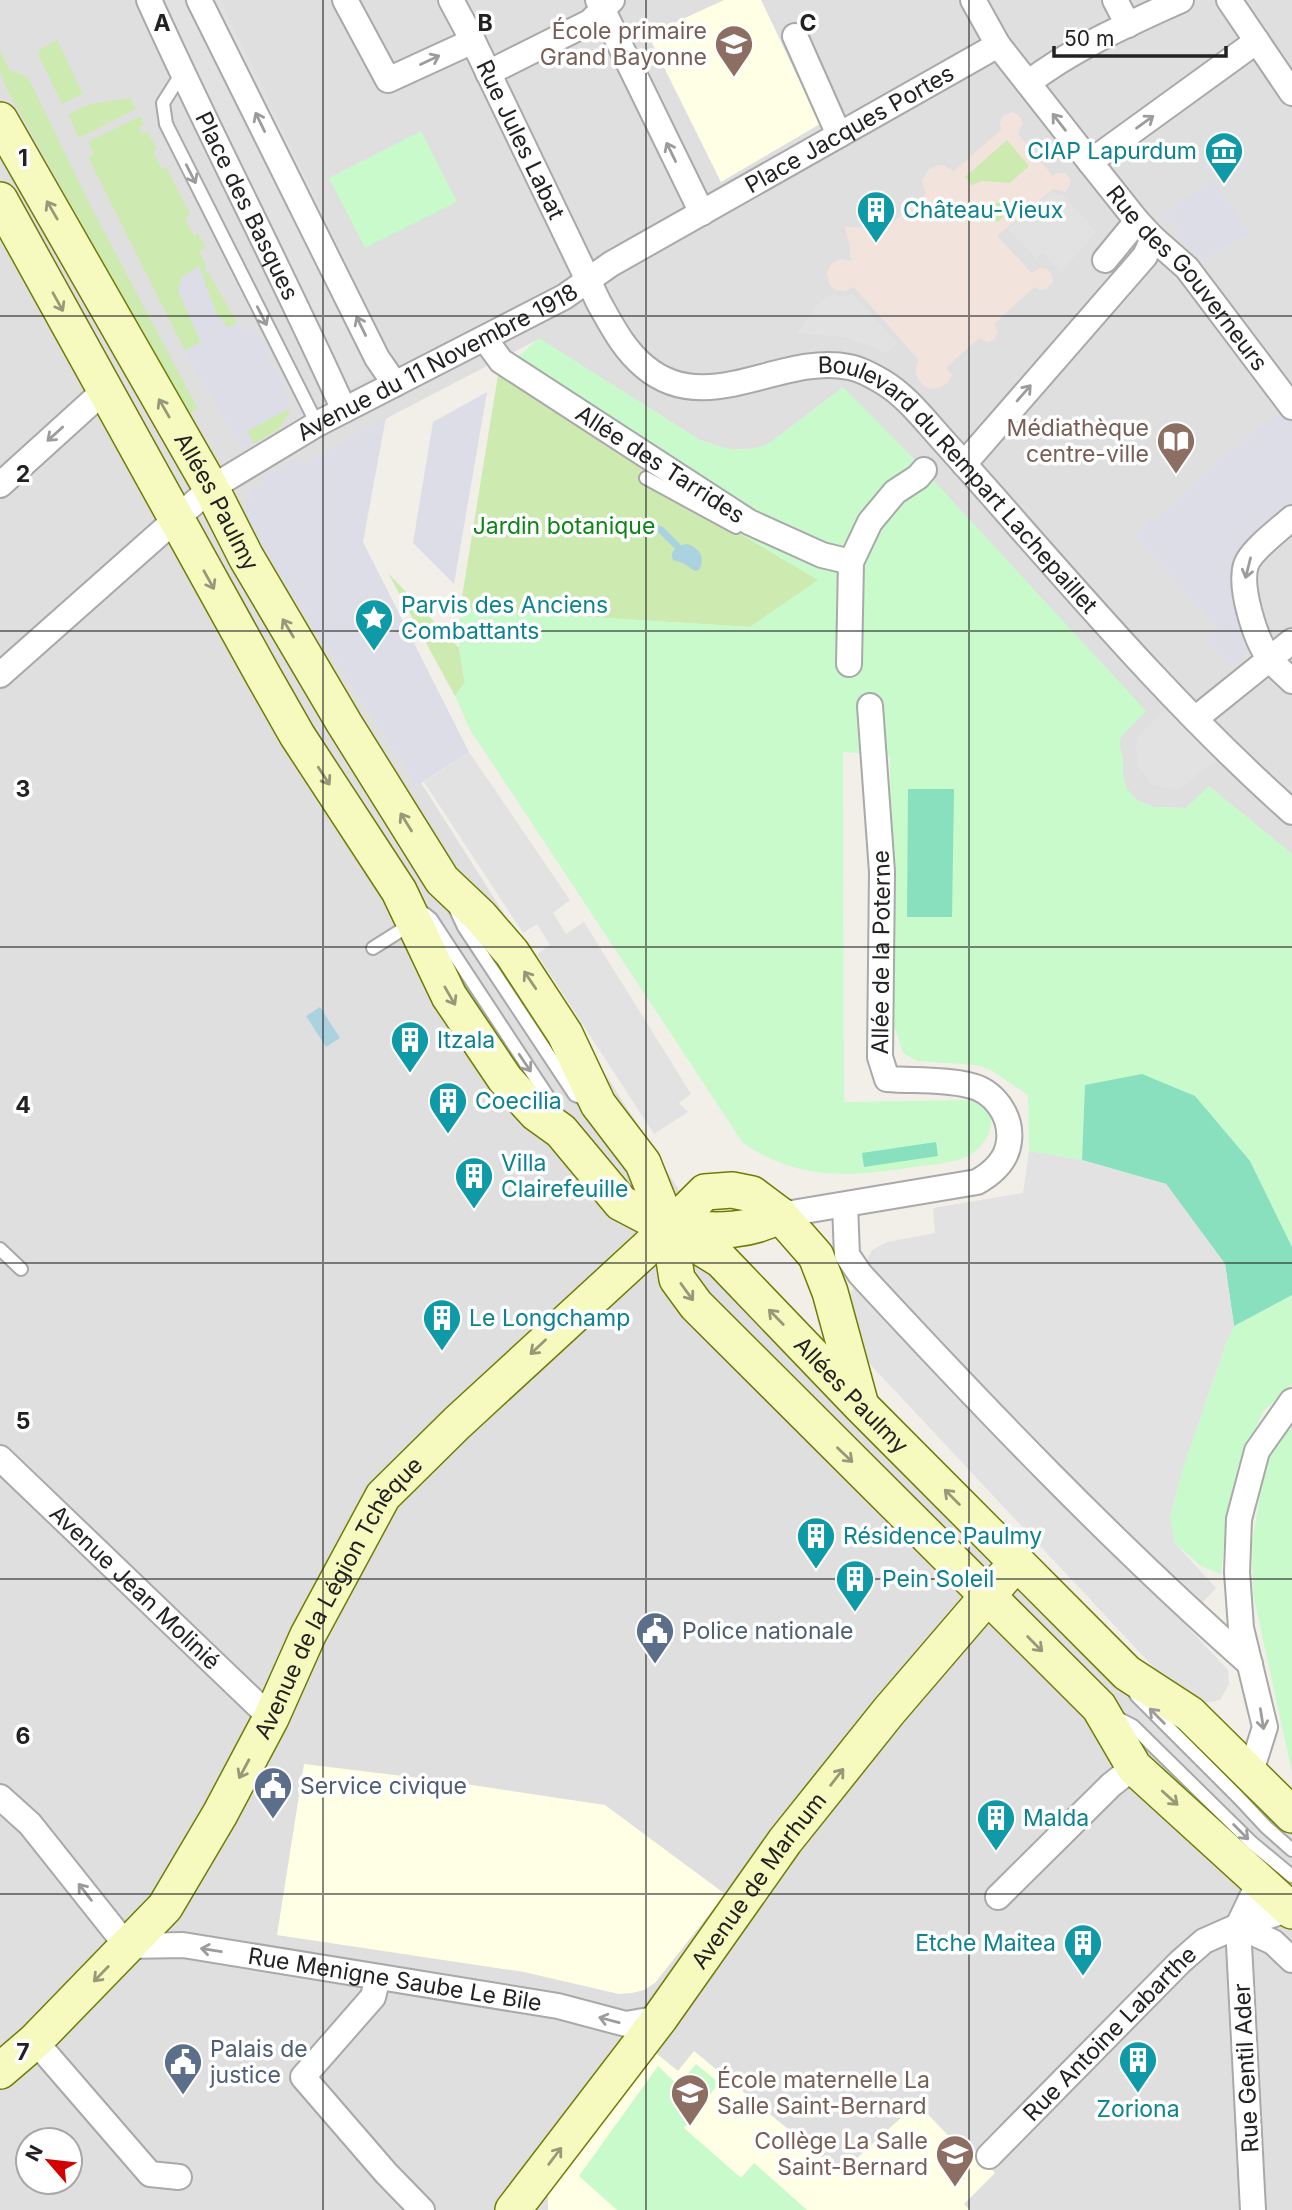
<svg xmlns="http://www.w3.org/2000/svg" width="1292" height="2210" viewBox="0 0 1292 2210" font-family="Inter,sans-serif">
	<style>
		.residential { fill: #e0dfdf; fill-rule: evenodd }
		.education { fill: #ffffe5 }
		.military { fill: #f3e3dd }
		.grass { fill: #cdebb0 }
		.park { fill: #c8facc }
		.pitch { fill: #88e0be }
		.parking { fill: #e2e2e2 }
		.plaza { fill: #dddde8 }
		.water { fill: #aad3df }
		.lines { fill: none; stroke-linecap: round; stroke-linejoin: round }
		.stream { stroke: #aad3df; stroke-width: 7 }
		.lane-casing { stroke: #a9a9a9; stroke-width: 16 }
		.street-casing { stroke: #a9a9a9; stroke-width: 28 }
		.secondary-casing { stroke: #707d05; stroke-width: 38 }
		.lane { stroke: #fff; stroke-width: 12 }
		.street { stroke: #fff; stroke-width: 24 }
		.secondary { stroke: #f7fabf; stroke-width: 35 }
		.oneway { stroke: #9c9c9c }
		.oneway2 { stroke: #979978 }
		.grid { fill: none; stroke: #222; stroke-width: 2; stroke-opacity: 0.55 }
		.labels { text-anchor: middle; stroke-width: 7; stroke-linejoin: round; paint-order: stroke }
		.education-label { font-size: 23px; fill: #785e54; stroke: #fff; text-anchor: end }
		.street-label { font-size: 23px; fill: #222; stroke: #fff }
		.culture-label { font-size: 23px; fill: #0d838f; stroke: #fff; text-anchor: start }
		.park-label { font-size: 23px; fill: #0c8416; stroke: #fff }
		.service-label { font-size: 23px; fill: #4e5e75; stroke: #fff; text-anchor: start }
		.grid-label { font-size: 23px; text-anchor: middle; font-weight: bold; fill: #222; stroke: #fff; stroke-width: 7; stroke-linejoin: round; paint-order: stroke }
	</style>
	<rect width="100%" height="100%" fill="#f2efe9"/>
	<!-- residential -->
	<path class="residential" d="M0,0H1292V854L1209,787L1186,808L1154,807L1138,801L1127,790L1123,776V760L1119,743L1121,737L1095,658L911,456L843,388L771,442L760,448L730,450L700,440L539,339L389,417L251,514L682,1195L1222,1747L1292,1830V2210H0ZM28,2140H70V2182H28Z"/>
	<!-- education -->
	<g class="education">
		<path d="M724,0H761L820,124L721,182L648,35Z"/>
		<path d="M304,1764L452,1782L605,1805L725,1894L655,1983L644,1990L632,1993L619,1994L524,1972L277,1935Z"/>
		<path d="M652,2050L678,2071L694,2051L841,2173L917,2103L965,2153L972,2147L995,2173L964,2204L970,2210H548V2189Z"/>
	</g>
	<!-- military -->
	<path class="military" d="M1013,112L1020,116L1023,123L1018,134L1053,176L1058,173H1065L1070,179L1071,183L1065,192L1053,189L997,236L1032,273L1040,268L1047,269L1051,273L1053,282L1046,289L1041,290L1034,287L994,324L998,332L994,340L987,342L979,338L946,368L952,375L947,383L939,388L930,389L924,386L917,378L916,365L919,360L854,287L845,291L836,290L829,284L827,272L833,262L841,259L850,261L852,259L849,253L851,252L845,227H867L874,225L882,232L926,194L922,181L928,170L936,166L943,165L954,171L1001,130L1000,123L1002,117L1006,114Z"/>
	<!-- grass -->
	<g class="grass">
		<path d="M59,39L58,42L83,94L62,104L38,54L39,50Z"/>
		<path d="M0,51L9,69L28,77L91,207L198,409L188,414L6,88L0,71Z"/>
		<path d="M130,98L136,109L79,138L68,114L90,104Z"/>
		<path d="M140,116L144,124L139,128L142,134L147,131L157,149L153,152L162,169L166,167L190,214L185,218L194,236L198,234L206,248L200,251L205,264V270L211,277L237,323L228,328L216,313L198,266L201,342L185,351L88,157L94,154L88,142Z"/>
		<path d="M1007,140L1029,166L1010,183L982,181L972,185L965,177Z"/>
		<path d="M974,202L1004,203L1012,208L999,221L987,222L971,205Z"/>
		<path d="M498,375L642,469L738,522L739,533L819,580L750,627L460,609Z"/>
		<path d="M289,408V413L279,429L254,444L247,431Z"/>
		<path d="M388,573L459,648L465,683L455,696Z"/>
	</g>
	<!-- park -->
	<g class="park">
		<path d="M421,131L457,202L365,248L329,178Z"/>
		<path d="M539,338L700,440C725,449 746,455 771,442L843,387L911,456L1146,711L1121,737L1119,743L1123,760V776L1127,789L1138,801L1154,807L1186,808L1209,786L1292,854V1247L1250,1161L1085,1085L1082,1160L1029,1151L1028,1095L991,1070L977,1065L917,1061L903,1053L894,1025L890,868V756L843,752L844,1102L975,1100C980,1103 985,1105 988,1109C999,1129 979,1154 961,1159C946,1164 928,1165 913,1167C850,1177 798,1181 743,1143L471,731L455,696L465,682L459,648L460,609L750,627L818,580L739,533L738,522L642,469L498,375Z"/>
		<path d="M1292,1295V1384L1263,1412L1237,1469L1224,1544L1221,1574L1201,1566L1175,1543L1170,1518L1182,1471L1226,1343L1234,1326Z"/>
		<path d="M1292,1419V1772L1253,1594L1252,1544L1264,1470L1272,1451Z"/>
		<path d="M696,2064L719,2083L684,2128L741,2178L754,2163L807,2210H617L579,2176L658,2066L678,2085Z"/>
	</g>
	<!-- pitch -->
	<g class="pitch">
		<path d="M908,789H954L952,917H907Z"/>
		<path d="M1142,1074L1195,1096L1250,1161L1292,1247V1295L1234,1326L1225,1264L1166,1184L1082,1160L1085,1085Z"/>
		<path d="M936,1142L938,1156L864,1167L862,1153Z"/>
	</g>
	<!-- parking -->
	<g class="parking">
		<path d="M143,0H220L396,365L332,395Z"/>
		<path d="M1052,192L1063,195L1096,232L1061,272L1043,252L1036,259L1008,229Z"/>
		<path d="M833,294L844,297L852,294L897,343L887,353L844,337L796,333L822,299Z"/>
		<path d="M1166,708L1219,758L1179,790L1151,784L1137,767L1136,739Z"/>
		<path d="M469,752L570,900L553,913L566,934L584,922L691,1094L679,1103L688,1112L654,1134L537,954L550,945L537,924L523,933L424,782Z"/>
		<path d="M1029,1151L1082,1160L1166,1184L1225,1264L1234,1326L1226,1343L1182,1471L1170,1518L1175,1543L1216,1588L1184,1623L1228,1670L1229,1684L1220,1700L1201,1704L1174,1689L869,1363L848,1299L872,1250L887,1242L935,1233L933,1208L1023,1193Z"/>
	</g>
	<!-- plaza -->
	<g class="plaza">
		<path d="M1212,179L1250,233L1199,262L1174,230L1178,226L1175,222L1170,225L1162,215Z"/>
		<path d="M199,266L216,313L228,328L237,323L246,330L256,329L288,393L289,408L247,431L254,444L240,446L185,351L201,342L178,291L182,277Z"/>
		<path d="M487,392L454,584L413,543L433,422Z"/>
		<path d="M1282,409L1292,422V507L1245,548L1241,616L1249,651L1230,664L1205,640L1218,629L1135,536L1226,455Z"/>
		<path d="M386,417L363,542L469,752L417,786L265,551L248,521L245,511L251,491L271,474L295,460L304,464Z"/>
	</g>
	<!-- water -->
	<g class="water">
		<path d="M687,544C700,548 706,558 699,570L695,571L683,563L673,560C669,550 678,545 687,544Z"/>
		<path d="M320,1007L340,1038L326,1047L306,1016Z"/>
	</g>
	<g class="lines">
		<!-- stream -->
		<path class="stream" d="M651,526L661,530L677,546"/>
		<!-- lane casing -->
		<g class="lane-casing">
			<g id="lane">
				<path d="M182,73L163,103L166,124L317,424"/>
				<path d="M646,478L736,527"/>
				<path d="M456,910L464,927L575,1095L588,1100"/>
				<path d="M425,914L431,919L554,1106L556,1115"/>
				<path d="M373,948L411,924"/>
				<path d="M0,1249L21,1269"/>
				<path d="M1136,1695L1239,1798L1266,1827L1292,1850"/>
				<path d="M1114,1716L1133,1726L1252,1843L1292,1876"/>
			</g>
		</g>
		<!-- street casing -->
		<g class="street-casing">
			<g id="street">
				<path id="s1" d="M149,0C211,138 282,272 344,410"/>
				<path d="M199,0L377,358L395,384"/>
				<path d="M345,0L388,80L473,41"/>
				<path id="s2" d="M451,0L473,41L599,303C612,326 624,350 645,367C707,419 781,353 849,367C861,369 873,376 883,382C905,395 923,418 940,437C966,466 992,495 1017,524C1105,624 1193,724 1292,812"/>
				<path d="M598,0L702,213"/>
				<path id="s3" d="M973,0L998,45L1090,162L1137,221L1153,238L1187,268L1292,407"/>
				<path d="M1115,0L1128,25"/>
				<path d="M1229,0L1292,93"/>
				<path d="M795,36L839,135"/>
				<path d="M488,73L590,22L612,0"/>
				<path d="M1028,83C1073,48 1129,24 1181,0"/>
				<path d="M1090,162L1257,41"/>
				<path d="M1105,260L1137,221"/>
				<path id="s4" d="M485,339L501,361L749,522L822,555L851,562"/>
				<path d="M964,464L1145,256L1153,238"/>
				<path d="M0,485L106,389"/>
				<path d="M1292,518C1280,529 1251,550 1246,565C1239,587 1255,639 1269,658C1275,666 1285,674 1292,681"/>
				<path d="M849,664L851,562L870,522L895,492L918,477L924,470"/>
				<path id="s5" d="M0,675L211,488L317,424L564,297L611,264L998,45"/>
				<path d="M1195,719L1292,641"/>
				<path d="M845,1205L847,1255L860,1274C985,1409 1112,1542 1250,1664"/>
				<path id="s6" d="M780,1215L977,1182C993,1173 1007,1161 1009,1141C1012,1116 994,1090 968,1085C942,1079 913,1081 887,1079L880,1057L882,872L870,706"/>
				<path id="s7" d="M0,1458L271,1718"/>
				<path d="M1246,1771L1254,1762L1265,1727L1241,1628L1237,1572L1239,1519L1257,1451L1292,1401"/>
				<path id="s8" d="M0,1797L30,1824L127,1946L183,1945L558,2006L626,2024L660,2018"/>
				<path d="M998,1897L1111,1785L1134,1767"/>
				<path d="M1238,1926L1273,1942L1292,1960"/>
				<path d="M378,1977L373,1997L303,2077L386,2173L422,2210"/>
				<path d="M35,2041L150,2174L179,2177"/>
				<path id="s9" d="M989,2156L1180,1962L1204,1941L1238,1926L1290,1909"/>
				<path d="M1253,2210L1238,1926L1260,1880"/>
			</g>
		</g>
		<!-- secondary casing -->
		<g class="secondary-casing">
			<g id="secondary">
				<path id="s10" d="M0,120L211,488L246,557L344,723L442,880L480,916L512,953L565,1034L598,1104L643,1163L669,1228L677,1279L696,1305L1099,1707L1134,1767L1292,1911"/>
				<path id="s11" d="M0,200L264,677L297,735L399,891L449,996L505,1079L536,1113L561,1131L621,1203L669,1228L721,1260L861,1406L1127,1673L1190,1714L1292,1815"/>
				<path d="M671,1228C710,1230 744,1235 780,1215"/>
				<path id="s12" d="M0,2071L35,2041L165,1907L220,1814L271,1718L308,1635L383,1496L457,1423L669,1228L705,1192L732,1190L752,1194L780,1215L816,1256L830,1292L860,1402"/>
				<path id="s13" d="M513,2210L660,2018L785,1841L889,1711L1004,1577"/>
			</g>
		</g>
		<!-- lane -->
		<use href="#lane" class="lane"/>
		<!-- street -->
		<use href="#street" class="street"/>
		<!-- secondary -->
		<use href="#secondary" class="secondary"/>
	</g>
	<!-- one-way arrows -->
	<defs><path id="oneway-shaft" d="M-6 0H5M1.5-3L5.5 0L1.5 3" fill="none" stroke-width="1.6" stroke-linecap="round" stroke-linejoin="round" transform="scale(1.75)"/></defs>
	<g class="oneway">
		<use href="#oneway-shaft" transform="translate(430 60) rotate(-25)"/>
		<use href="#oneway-shaft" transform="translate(260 122) rotate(-116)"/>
		<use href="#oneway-shaft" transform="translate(1059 122) rotate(-128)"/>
		<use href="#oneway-shaft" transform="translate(1145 122) rotate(-36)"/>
		<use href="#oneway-shaft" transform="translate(671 152) rotate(-116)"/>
		<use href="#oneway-shaft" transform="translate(191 174) rotate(63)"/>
		<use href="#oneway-shaft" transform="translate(262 316) rotate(63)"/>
		<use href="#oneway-shaft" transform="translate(361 326) rotate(-116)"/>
		<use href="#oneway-shaft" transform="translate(1024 393) rotate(-49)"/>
		<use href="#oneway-shaft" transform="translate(55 434) rotate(138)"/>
		<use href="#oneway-shaft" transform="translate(1248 568) rotate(104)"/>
		<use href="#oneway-shaft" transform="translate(525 1063) rotate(56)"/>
		<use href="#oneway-shaft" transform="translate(1157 1716) rotate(-135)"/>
		<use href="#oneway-shaft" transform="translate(1262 1719) rotate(81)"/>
		<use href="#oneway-shaft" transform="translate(1241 1832) rotate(45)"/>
		<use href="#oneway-shaft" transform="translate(85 1892) rotate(-128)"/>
		<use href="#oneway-shaft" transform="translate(211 1950) rotate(-171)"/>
		<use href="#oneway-shaft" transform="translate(609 2020) rotate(-165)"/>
	</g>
	<g class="oneway2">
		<use href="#oneway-shaft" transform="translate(52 210) rotate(-120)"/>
		<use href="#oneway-shaft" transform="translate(58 302) rotate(61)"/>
		<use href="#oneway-shaft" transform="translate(164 408) rotate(-120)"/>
		<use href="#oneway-shaft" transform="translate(209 580) rotate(61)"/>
		<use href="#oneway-shaft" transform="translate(288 628) rotate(-121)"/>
		<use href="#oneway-shaft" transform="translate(324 776) rotate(57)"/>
		<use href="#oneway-shaft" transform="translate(406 822) rotate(-122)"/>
		<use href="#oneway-shaft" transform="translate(530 980) rotate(-124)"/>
		<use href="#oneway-shaft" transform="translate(450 996) rotate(60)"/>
		<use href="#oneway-shaft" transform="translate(687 1292) rotate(54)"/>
		<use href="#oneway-shaft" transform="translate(776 1317) rotate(-134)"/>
		<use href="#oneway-shaft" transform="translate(538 1347) rotate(137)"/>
		<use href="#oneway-shaft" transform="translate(845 1455) rotate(44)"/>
		<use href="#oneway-shaft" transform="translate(952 1497) rotate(-135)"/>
		<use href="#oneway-shaft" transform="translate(1035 1644) rotate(45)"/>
		<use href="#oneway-shaft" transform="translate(244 1769) rotate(118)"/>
		<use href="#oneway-shaft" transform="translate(837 1777) rotate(-52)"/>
		<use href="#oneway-shaft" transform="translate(1170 1798) rotate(42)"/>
		<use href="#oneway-shaft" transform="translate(101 1974) rotate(134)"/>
		<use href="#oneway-shaft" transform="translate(555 2156) rotate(-53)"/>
	</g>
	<!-- grid -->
	<path class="grid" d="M323,0V2210M646,0V2210M969,0V2210M0,316H1292M0,631H1292M0,947H1292M0,1263H1292M0,1579H1292M0,1894H1292"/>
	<!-- icons -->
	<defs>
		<g id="school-pin" transform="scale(2.0125)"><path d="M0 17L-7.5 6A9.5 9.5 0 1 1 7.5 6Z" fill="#8d6e63" stroke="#fff"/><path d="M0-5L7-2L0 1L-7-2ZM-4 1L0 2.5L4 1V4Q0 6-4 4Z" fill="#fff"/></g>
		<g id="museum-pin" transform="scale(2.0125)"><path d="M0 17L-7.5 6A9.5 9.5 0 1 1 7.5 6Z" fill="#0f9aa8" stroke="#fff"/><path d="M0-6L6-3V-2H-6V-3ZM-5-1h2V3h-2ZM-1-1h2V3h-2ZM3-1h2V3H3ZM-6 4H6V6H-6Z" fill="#fff"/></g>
		<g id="building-pin" transform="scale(2.0125)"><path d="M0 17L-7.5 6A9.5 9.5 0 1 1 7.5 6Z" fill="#0f9aa8" stroke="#fff"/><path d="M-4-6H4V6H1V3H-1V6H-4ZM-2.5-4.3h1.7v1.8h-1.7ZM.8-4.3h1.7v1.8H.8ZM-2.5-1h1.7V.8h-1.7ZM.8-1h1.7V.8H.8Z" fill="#fff"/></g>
		<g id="library-pin" transform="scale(2.0125)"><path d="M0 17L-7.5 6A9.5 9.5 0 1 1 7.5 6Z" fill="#8d6e63" stroke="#fff"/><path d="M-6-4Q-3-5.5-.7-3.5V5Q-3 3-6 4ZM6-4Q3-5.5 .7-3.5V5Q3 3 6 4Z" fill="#fff"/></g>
		<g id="sight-pin" transform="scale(2.0125)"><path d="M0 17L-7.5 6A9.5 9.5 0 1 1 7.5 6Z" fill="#0f9aa8" stroke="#fff"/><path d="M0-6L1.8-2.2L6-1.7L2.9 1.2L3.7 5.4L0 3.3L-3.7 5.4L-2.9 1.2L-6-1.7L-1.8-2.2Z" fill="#fff"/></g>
		<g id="civic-pin" transform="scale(2.0125)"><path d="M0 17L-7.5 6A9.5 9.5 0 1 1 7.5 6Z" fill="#5c6f8a" stroke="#fff"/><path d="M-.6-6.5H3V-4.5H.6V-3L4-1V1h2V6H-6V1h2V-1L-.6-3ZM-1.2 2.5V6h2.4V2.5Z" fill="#fff"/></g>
	</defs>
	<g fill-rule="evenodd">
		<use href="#school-pin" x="734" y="44"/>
		<use href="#museum-pin" x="1224" y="151"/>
		<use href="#building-pin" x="876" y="210"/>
		<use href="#library-pin" x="1176" y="441"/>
		<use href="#sight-pin" x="374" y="618"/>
		<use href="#building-pin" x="410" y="1040"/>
		<use href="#building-pin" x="448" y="1101"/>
		<use href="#building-pin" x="474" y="1176"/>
		<use href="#building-pin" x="442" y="1318"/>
		<use href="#building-pin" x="816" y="1536"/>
		<use href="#building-pin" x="855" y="1579"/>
		<use href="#civic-pin" x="655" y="1631"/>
		<use href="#civic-pin" x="273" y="1786"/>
		<use href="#building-pin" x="996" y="1818"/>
		<use href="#building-pin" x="1083" y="1943"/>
		<use href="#building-pin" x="1138" y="2060"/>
		<use href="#civic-pin" x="183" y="2062"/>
		<use href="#school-pin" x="690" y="2093"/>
		<use href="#school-pin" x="955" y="2154"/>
	</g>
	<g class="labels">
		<!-- education labels -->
		<g class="education-label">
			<text x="707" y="39">École primaire<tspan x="707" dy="26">Grand Bayonne</tspan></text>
			<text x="1149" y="436">Médiathèque<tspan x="1149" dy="26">centre-ville</tspan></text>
			<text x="717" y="2088" text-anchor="start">École maternelle La<tspan x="717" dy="26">Salle Saint-Bernard</tspan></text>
			<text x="928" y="2149">Collège La Salle<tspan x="928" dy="26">Saint-Bernard</tspan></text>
		</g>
		<!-- street labels -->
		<g class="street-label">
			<text dy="8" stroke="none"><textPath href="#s5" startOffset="1015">Place Jacques Portes</textPath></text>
			<text dy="8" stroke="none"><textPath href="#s2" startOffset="156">Rue Jules Labat</textPath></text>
			<text dy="8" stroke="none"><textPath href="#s1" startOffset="228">Place des Basques</textPath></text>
			<text dy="8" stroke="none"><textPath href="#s3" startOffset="352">Rue des Gouverneurs</textPath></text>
			<text dy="8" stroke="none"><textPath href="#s5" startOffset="541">Avenue du 11 Novembre 1918</textPath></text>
			<text dy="8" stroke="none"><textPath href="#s4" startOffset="217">Allée des Tarrides</textPath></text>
			<text dy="8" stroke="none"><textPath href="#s2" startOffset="786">Boulevard du Rempart Lachepaillet</textPath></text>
			<text dy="8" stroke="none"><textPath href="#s10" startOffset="439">Allées Paulmy</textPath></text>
			<text dy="8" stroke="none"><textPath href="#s6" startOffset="539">Allée de la Poterne</textPath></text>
			<text dy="8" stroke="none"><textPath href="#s11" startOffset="1488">Allées Paulmy</textPath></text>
			<text dy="8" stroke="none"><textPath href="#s7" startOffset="187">Avenue Jean Molinié</textPath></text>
			<text dy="8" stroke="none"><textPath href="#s12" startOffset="588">Avenue de la Légion Tchèque</textPath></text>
			<text dy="8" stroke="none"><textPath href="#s13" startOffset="411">Avenue de Marhum</textPath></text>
			<text dy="8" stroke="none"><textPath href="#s8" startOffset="467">Rue Menigne Saube Le Bile</textPath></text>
			<text dy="8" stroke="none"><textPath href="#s9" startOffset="172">Rue Antoine Labarthe</textPath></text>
			<text transform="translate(1246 2068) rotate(-93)" y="8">Rue Gentil Ader</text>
		</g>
		<!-- culture labels -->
		<g class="culture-label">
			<text x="1197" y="159" text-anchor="end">CIAP Lapurdum</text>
			<text x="903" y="218">Château-Vieux</text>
			<text x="401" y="613">Parvis des Anciens<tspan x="401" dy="26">Combattants</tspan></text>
			<text x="437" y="1048">Itzala</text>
			<text x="475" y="1109">Coecilia</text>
			<text x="501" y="1171">Villa<tspan x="501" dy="26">Clairefeuille</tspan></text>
			<text x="469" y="1326">Le Longchamp</text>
			<text x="843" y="1544">Résidence Paulmy</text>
			<text x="882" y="1587">Pein Soleil</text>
			<text x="1023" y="1826">Malda</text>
			<text x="1056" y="1951" text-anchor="end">Etche Maitea</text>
			<text x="1138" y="2117" text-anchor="middle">Zoriona</text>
		</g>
		<!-- park labels -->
		<g class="park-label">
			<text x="564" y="534">Jardin botanique</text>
		</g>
		<!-- service labels -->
		<g class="service-label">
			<text x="682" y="1639">Police nationale</text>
			<text x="300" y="1794">Service civique</text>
			<text x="210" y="2057">Palais de<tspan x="210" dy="26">justice</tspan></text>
		</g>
	</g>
	<g class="grid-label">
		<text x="162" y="31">A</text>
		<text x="485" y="31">B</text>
		<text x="808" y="31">C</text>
		<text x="23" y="166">1</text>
		<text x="23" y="482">2</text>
		<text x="23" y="797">3</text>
		<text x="23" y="1113">4</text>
		<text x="23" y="1429">5</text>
		<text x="23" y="1744">6</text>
		<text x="23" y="2060">7</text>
	</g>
	<!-- north arrow -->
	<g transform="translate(49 2161) rotate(298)"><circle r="33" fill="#ffffff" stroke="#a7a7a7" stroke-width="2"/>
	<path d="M0-5L12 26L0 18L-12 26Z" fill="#d40000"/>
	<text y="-10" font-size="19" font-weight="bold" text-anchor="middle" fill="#222222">N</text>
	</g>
	<!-- scale -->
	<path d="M1054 46v10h172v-10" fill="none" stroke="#222222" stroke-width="3.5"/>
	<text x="1064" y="46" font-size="21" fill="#222222" stroke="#ffffff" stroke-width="5" paint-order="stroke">50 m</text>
</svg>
